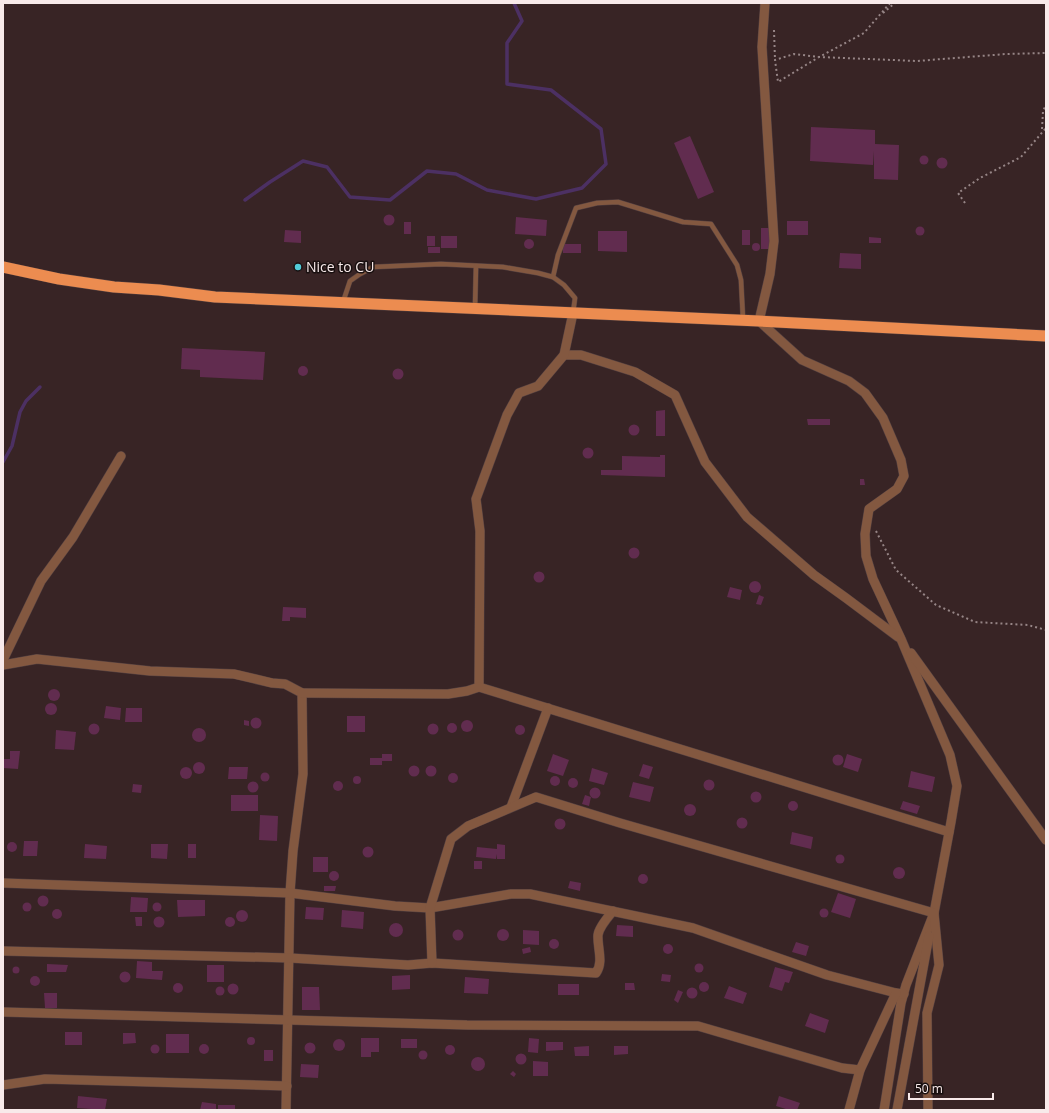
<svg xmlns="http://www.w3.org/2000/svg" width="1049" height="1113" viewBox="0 0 1049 1113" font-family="'Open Sans',sans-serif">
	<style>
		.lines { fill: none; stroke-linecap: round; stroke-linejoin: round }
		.stream { stroke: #4c3063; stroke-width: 3.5 }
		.building { fill: #612c4f }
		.service-casing { stroke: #534041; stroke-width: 5.5 }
		.minor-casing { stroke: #534041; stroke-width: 10 }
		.trunk-casing { stroke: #534041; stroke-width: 12 }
		.path { stroke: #968586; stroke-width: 2; stroke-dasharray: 2 3; stroke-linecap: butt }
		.service { stroke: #835840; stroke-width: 4.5 }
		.minor { stroke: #835840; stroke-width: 9 }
		.trunk { stroke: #ec8c50; stroke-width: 11 }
		.poi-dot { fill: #52cbd8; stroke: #191010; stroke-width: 1.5 }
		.labels { text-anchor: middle; stroke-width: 3; stroke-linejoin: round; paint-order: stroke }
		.poi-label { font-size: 14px; fill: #f8eaea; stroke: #191010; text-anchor: start }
	</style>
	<rect width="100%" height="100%" fill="#382425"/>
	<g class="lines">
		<!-- stream -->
		<g class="stream">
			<path d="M245,200L270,182L303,161L327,167L350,197L390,200L427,171L456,174L487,190L536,199L582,188L606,164L601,129L551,90L507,84V43L522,21L514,3"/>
			<path d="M3,462L12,446L20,412L26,401L40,387"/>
		</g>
	</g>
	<!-- building -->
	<g class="building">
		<path d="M811,127L875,130V144L899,145L898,180L874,179V151L873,165L810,161Z"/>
		<path d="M690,136L714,192L698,199L674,143Z"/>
		<circle cx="924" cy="160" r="4.5"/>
		<circle cx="942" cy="163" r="5.5"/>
		<circle cx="389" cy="220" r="5.5"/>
		<path d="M516,217L547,220L546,236L515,234Z"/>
		<rect x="787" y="221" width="21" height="14"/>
		<rect x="404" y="222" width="7" height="12"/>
		<circle cx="920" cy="231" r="4.5"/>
		<rect x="761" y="228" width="9" height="21"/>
		<path d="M285,230L301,231V243L284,242Z"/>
		<rect x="742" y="230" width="8" height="15"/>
		<path d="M598,231H627V252L598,251Z"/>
		<rect x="427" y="236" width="8" height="10"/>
		<rect x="441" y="236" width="16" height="12"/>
		<path d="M869,237L881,238V243H869Z"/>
		<circle cx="529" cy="244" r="5"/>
		<circle cx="756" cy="247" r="4"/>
		<rect x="563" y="244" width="18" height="9"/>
		<rect x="428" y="247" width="12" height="6"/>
		<path d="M840,253L861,254V269L839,268Z"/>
		<path d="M182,348L265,352L263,380L200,377V370L181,369Z"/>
		<circle cx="303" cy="371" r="5"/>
		<circle cx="398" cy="374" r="5.5"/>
		<path d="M665,410V436H656V411Z"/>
		<path d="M807,419H830V425H808Z"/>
		<circle cx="634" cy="430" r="5.5"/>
		<circle cx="588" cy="453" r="5.5"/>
		<path d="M660,455H665V477L601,475V470H622V456L660,457Z"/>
		<path d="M860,479H864L865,485H860Z"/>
		<circle cx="634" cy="553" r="5.5"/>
		<circle cx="539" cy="577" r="5.5"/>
		<circle cx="755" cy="587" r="6"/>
		<path d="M730,587L742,590L740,600L727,597Z"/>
		<path d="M759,595L764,597L761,605L756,604Z"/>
		<path d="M283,607L306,608V618L290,617V621H282Z"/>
		<circle cx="54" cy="695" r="6"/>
		<circle cx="51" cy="709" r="6"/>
		<path d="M106,706L121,708L120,720L104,718Z"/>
		<path d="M126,708H142V722H125Z"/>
		<rect x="347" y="716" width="18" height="16"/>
		<circle cx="256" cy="723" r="5.5"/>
		<circle cx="467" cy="726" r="6"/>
		<path d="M244,720L249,721V726L244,725Z"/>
		<circle cx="452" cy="728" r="5"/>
		<circle cx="94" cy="729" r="5.5"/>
		<circle cx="433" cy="729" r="5.5"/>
		<circle cx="520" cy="730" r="5"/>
		<circle cx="199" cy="735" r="7"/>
		<path d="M56,730L76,732L74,750L55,749Z"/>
		<path d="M10,751H20L18,769L3,768L4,759H10Z"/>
		<path d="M382,754H392V761H382V765H370V758H382Z"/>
		<path d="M553,754L569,760L563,776L547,771Z"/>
		<path d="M847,754L862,759L858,772L843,767Z"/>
		<circle cx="838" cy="760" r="5.5"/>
		<circle cx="199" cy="768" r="6"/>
		<path d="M643,764L653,767L649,779L639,776Z"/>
		<circle cx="414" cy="771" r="5.5"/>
		<circle cx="431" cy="771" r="5.5"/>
		<path d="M229,767H248L247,779H228Z"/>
		<circle cx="186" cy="773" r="6"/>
		<path d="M592,768L608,773L604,785L589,781Z"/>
		<path d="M911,771L935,777L932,792L908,787Z"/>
		<circle cx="265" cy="777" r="4.5"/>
		<circle cx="453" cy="778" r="5"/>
		<circle cx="357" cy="780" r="4"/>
		<circle cx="555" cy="781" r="5"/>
		<circle cx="573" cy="783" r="5"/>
		<circle cx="709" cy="785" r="5.5"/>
		<circle cx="338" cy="786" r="5"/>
		<circle cx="253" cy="787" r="5.5"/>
		<path d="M633,782L654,787L650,802L629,797Z"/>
		<path d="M133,784L142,785L141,793L132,792Z"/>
		<circle cx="595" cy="793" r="5.5"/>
		<circle cx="756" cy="797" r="5.5"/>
		<rect x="231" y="795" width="27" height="16"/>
		<path d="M585,795L591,797L589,806L582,804Z"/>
		<circle cx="793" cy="806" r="5"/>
		<path d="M903,801L920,806L917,814L900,809Z"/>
		<circle cx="690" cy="810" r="6"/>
		<path d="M260,815L278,816L277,841L259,840Z"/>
		<circle cx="742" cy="823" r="5.5"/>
		<circle cx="560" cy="824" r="5.5"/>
		<path d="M792,832L813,837L811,849L790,844Z"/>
		<path d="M24,841H38L37,856H23Z"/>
		<circle cx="12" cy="847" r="5"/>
		<path d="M85,844L107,846L106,859L84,858Z"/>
		<path d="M151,844H168L167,859L151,858Z"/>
		<rect x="188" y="844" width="8" height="14"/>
		<path d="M497,844L505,845V859H497V854L496,859L476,857L477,847L497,849Z"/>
		<circle cx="368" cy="852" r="5.5"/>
		<circle cx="840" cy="859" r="4.5"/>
		<rect x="313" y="857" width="15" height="15"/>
		<rect x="474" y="861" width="8" height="8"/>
		<circle cx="899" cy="873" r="6"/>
		<circle cx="334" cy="876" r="5"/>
		<circle cx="643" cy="879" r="5"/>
		<path d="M570,881L581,883L580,891L568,888Z"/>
		<path d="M324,886H336L335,891H324Z"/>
		<path d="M838,893L856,899L850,918L831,912Z"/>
		<circle cx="43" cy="901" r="5.5"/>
		<path d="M131,897L148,898L147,912H130Z"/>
		<path d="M177,900H205V916L178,917Z"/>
		<circle cx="27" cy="907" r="4.5"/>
		<circle cx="157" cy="907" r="4.5"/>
		<path d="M306,907L324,908L323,920L305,919Z"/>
		<circle cx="824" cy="913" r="4.5"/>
		<circle cx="57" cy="914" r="5"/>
		<circle cx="242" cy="916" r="6"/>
		<path d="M342,910L364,912L363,929L341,927Z"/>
		<circle cx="159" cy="922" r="5.5"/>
		<path d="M135,917H142V926H136Z"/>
		<circle cx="230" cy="922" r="5"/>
		<circle cx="396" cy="930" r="7"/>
		<path d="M617,925L633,926V937L616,936Z"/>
		<circle cx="503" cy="935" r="6"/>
		<circle cx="458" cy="935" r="5.5"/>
		<path d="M523,930L539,931V945L523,944Z"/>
		<circle cx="554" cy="944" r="5"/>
		<path d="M796,942L809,946L806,956L792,952Z"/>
		<circle cx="668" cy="949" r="5"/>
		<path d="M530,947L531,952L523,954L522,949Z"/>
		<path d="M137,961L152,962V971H163L162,980L136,978Z"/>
		<circle cx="699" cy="968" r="4.5"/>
		<path d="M47,964L68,965L66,972H47Z"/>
		<rect x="207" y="965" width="17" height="17"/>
		<circle cx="16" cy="970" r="3.5"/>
		<path d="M775,967L793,972L789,983L785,982L782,991L769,987Z"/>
		<circle cx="125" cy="977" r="5.5"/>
		<path d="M662,974L671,975L670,982L661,981Z"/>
		<path d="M410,975V989L392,990V976Z"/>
		<circle cx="35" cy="981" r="5"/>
		<path d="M465,977L489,979L488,994L464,993Z"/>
		<circle cx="704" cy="987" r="5"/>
		<path d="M625,983H634L635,990H625Z"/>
		<circle cx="178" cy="988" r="5"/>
		<circle cx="233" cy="989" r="5.5"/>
		<rect x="558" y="984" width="21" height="11"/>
		<path d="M729,986L747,993L743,1004L724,998Z"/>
		<circle cx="220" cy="991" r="4.5"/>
		<path d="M302,987H319L320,1010H302Z"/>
		<circle cx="692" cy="993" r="5.5"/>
		<path d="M678,990L683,992L678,1003L674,1000Z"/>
		<path d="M44,993H57V1008H45Z"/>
		<path d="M810,1013L829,1020L825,1033L805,1026Z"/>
		<rect x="65" y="1032" width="17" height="13"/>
		<path d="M123,1033H135L136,1043L123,1044Z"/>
		<rect x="166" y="1034" width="23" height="19"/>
		<circle cx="251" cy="1041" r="4"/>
		<path d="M361,1038H379V1052H371V1057H361Z"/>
		<path d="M529,1038L539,1039L538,1053L528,1052Z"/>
		<rect x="401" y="1039" width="16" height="9"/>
		<circle cx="339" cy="1045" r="6"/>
		<path d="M546,1042H563V1050L546,1051Z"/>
		<circle cx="310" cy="1048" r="5.5"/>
		<circle cx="204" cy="1049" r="5"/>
		<circle cx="155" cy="1049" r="4.5"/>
		<circle cx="450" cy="1050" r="5"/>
		<path d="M589,1046V1056H575L574,1047Z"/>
		<path d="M614,1046H628V1054L614,1055Z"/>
		<rect x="264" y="1050" width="9" height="11"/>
		<circle cx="423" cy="1055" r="4.5"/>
		<circle cx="521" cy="1059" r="5.5"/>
		<circle cx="478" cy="1064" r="7"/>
		<path d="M533,1061L548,1062V1076H533Z"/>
		<path d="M301,1064L319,1065L318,1078L300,1077Z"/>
		<path d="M513,1071L516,1074L514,1077L510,1074Z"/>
		<path d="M78,1096L107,1099L105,1110L77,1108Z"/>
		<path d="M779,1096L800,1103L797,1110H789L776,1106Z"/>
		<path d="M202,1102L216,1104V1110H200Z"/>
		<rect x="218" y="1105" width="17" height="5"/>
	</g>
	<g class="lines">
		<!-- service casing -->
		<g class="service-casing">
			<g id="service">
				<path d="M553,277L558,255L576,208L597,203L618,202L683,222L711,224L737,265L741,280L743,319"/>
				<path d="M343,302L350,281L360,274L373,267L441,264L503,267L538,273L553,277L564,285L575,298L573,313"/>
				<path d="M475,308L476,266"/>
			</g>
		</g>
		<!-- minor casing -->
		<g class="minor-casing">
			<g id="minor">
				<path d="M765,3L762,47L774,241L770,274L759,321L802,360L849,381L865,393L883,418L901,460L904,476L897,489L869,509L865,534L866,556L873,579L901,639L950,755L957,786L951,822L934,913L906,985L901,1003L884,1110"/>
				<path d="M564,355H581L635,372L675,395L705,462L747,517L814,575L846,598L898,637"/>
				<path d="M911,653L1046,840"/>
				<path d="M3,660L41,581L73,537L121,456"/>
				<path d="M3,665L37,659L150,671L234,674L272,683L285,684L302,693L303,774L293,851L290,893L286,1110"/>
				<path d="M479,687L480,531L476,499L507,415L519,393L538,386L564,355L573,313"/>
				<path d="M302,693L448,694L467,691L479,687L949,832"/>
				<path d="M511,807L548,708"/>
				<path d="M3,883L290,893L395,906L430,908L511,894H530L693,928L827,975L896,993L904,994"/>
				<path d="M3,951L290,958L408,965L432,963L596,973C604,962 597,947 598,935C599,927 608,917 613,911"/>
				<path d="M432,963L430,908L451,839L468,826L536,797L620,823L934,913L939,965L927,1013L928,1110"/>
				<path d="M3,1012L467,1025L698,1026L842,1068L860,1070"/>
				<path d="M3,1085L45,1079L287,1086"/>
				<path d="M849,1110L860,1070L896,993"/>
				<path d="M897,1110L929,936"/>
			</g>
		</g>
		<!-- trunk casing -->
		<g class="trunk-casing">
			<path id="trunk" d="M3,267L59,279L114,287L159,290L215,297L759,321L1046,336"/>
		</g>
		<!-- path -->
		<g class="path">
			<path d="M890,3L864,33L819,57L778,82L775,60L794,54L819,57L917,61L1006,54L1046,53"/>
			<path d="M883,13L895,3"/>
			<path d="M774,30L775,60"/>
			<path d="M1042,129L1043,111L1046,105"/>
			<path d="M965,203L958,193L980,178L1021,157L1046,128"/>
			<path d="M876,531L896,570L936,605L975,622L1028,625L1046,630"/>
		</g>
		<!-- service -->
		<use href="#service" class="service"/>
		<!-- minor -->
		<use href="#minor" class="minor"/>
		<!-- trunk -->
		<use href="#trunk" class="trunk"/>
	</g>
	<!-- markers -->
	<circle class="poi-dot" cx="298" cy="267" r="4"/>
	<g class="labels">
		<!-- poi labels -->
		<g class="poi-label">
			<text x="306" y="272">Nice to CU</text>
		</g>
	</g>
	<!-- border -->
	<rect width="1049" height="1113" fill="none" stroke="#f8eaea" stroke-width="8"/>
	<!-- scale -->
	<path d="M909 1093v6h84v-6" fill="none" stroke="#f8eaea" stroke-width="2"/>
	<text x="915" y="1093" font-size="12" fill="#f8eaea" stroke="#191010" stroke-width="3" paint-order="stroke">50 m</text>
</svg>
